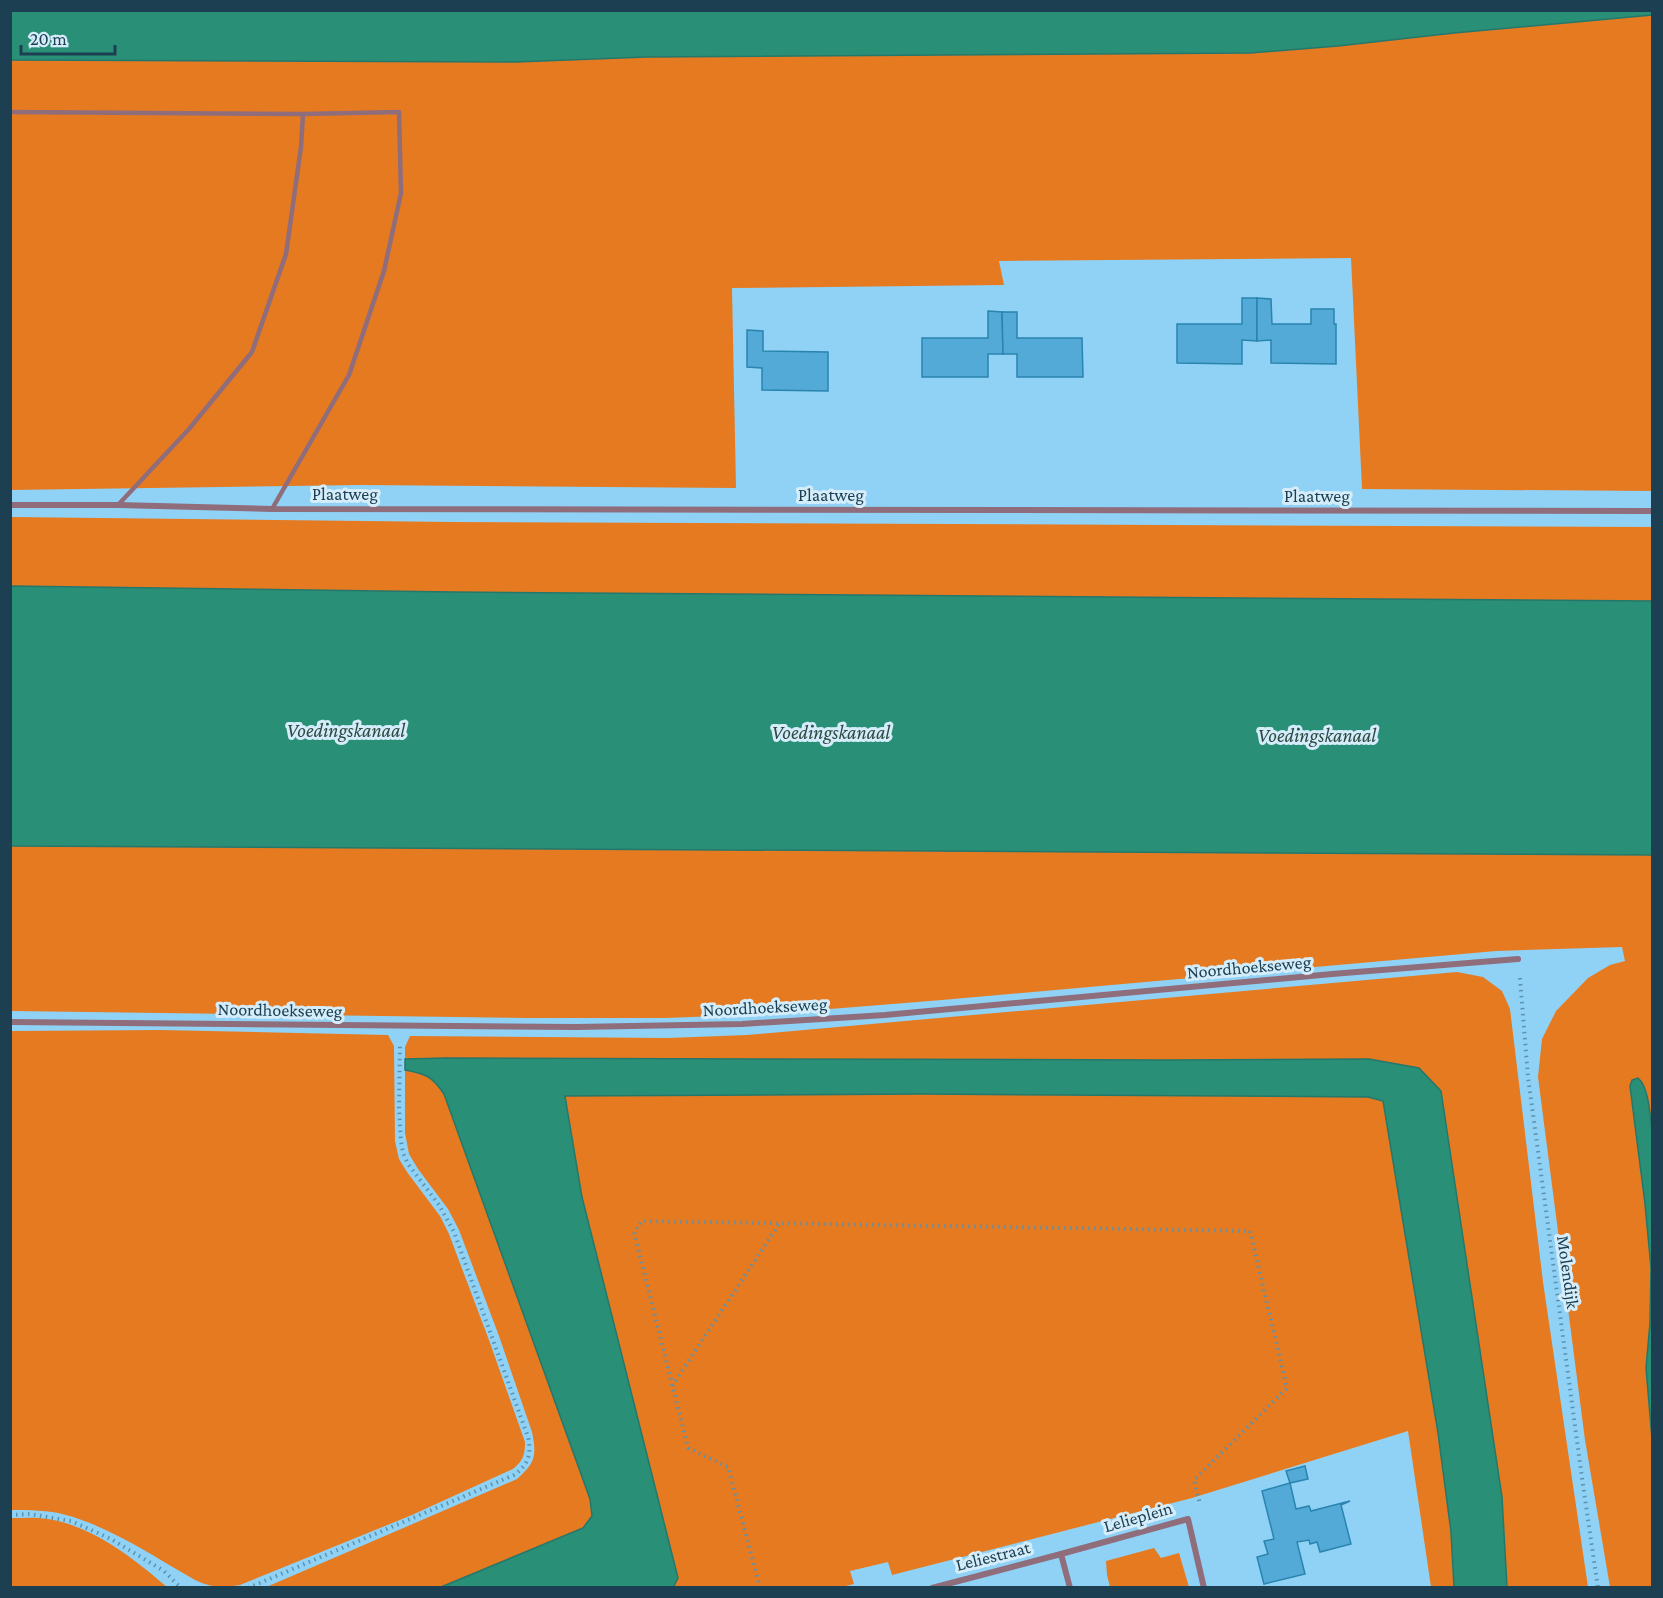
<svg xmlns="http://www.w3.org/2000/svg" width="1663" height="1598" viewBox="0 0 1663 1598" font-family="'Crimson Pro',serif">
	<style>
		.green { fill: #e67a21 }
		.water { fill: #298f76; stroke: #25776b; stroke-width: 1.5 }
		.building { fill: #54aad6; stroke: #2984ae; stroke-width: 1.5 }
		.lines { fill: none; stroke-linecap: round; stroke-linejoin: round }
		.path { stroke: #5d92ae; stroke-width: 4; stroke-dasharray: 1.5 4.5; stroke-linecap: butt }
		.service { stroke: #8f6d7b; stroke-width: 4.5 }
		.minor { stroke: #8f6d7b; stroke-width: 6 }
		.labels { text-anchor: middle; stroke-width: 6; stroke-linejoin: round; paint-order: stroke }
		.street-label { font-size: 18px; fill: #1c4052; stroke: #d5edfa }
		.water-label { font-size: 20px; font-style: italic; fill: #2d4a41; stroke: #d5edfa }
	</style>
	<rect width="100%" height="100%" fill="#90d2f6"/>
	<!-- green -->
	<g class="green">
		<path d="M1652,15V491L1362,489L1351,258L999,261L1004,285L732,288L736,488L360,485L11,490L10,60L516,62L647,57L1250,53L1338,46L1454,33Z"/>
		<path d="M11,517L452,522L1652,527V601L455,592L11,586Z"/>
		<path d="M11,846L1652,855V1130L1646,1091L1630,1086L1645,1204L1651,1268L1650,1323L1646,1368L1652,1439V1587H1610L1585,1440L1538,1077L1542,1039L1556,1011L1588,978L1610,965L1625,961L1622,947L1496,951L942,1000L768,1014L666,1018H527L11,1011Z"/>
		<path d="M1457,972L1483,977L1502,991L1510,1009L1543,1282L1588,1587H1507L1502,1497L1419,1068L1369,1059L1166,1060L405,1059V1047L410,1036L668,1038L747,1035Z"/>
		<path d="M161,1030L388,1035L394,1046L395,1141L399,1159L407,1172L440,1216L449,1234L489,1340L525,1442C525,1455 523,1461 513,1469L412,1515L240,1585C222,1588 212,1588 195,1580C154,1557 113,1528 66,1515C48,1510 29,1510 11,1510V1031Z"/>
		<path d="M405,1070C426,1074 431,1076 444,1094L590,1499L592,1517L583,1528L441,1587L264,1588L517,1479C535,1463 537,1456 532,1432L499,1336L459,1230L448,1209L418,1169L409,1154L405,1133Z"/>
		<path d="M923,1094L1368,1097L1383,1101L1438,1433L1451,1532L1454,1587H1431L1408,1431L1192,1498L892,1575L888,1562L850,1571L854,1584L842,1587H673L678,1578L582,1197L565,1095Z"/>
		<path d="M11,1518C23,1518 36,1517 48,1519C93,1526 133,1558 167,1587H11Z"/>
		<path d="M1154,1548L1161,1558L1179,1553L1189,1587H1110L1107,1575L1106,1561Z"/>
	</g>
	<!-- water -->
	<g class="water">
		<path d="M11,10H1652V15L1454,33L1338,46L1250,53L647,57L516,62L11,60Z"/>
		<path d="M11,586L455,592L1652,601V855L11,846Z"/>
		<path d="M446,1058L1166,1060L1369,1059L1419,1068L1441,1091L1502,1497L1507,1587H1454L1451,1532L1438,1433L1383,1101L1368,1097L923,1094L565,1096L582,1197L678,1578L673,1588L441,1587L583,1528L592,1516L590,1499L444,1094C432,1076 426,1074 405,1070V1059Z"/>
		<path d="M1638,1078C1649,1087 1650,1116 1652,1130V1439L1646,1368L1650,1323L1651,1268L1645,1204L1630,1086L1632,1080Z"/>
	</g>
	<!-- building -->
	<g class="building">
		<path d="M1242,298H1257V341L1242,340V364L1177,363V324H1242Z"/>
		<path d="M1257,298L1271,299L1272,324H1311V309H1334V324H1336V364L1271,363V340L1257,341Z"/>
		<path d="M988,311L1002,312L1003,354H988V377H922V338H988Z"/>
		<path d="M1002,312H1017V338H1082L1083,377H1017V354H1003Z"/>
		<path d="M747,330L763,331V351L828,352V391L762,390V368L747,367Z"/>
		<path d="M1305,1466L1308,1479L1290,1483L1286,1471Z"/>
		<path d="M1290,1483L1296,1509L1309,1506L1311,1511L1350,1501L1341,1505L1351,1544L1320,1552L1317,1542L1310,1544L1309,1540L1297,1542L1305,1574L1264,1584L1257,1557L1268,1554L1264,1541L1274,1539L1262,1491Z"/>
	</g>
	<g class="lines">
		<!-- path -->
		<g class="path">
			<path d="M1520,978L1528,1077L1582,1478L1598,1588"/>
			<path d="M672,1386L779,1224"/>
			<path d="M10,1515L30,1514L71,1521L111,1539L164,1571L181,1588"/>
			<path d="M248,1588L514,1475C528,1465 532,1455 528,1437L454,1232L439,1205L408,1164L403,1153L401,1141L399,1109L400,1043"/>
			<path d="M760,1588L728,1467L688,1448L634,1232L642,1221L1250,1231L1287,1388L1194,1480L1200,1504"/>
		</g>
		<!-- service -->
		<g class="service">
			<path d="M10,112L303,114L399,112L401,193L384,271L349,375L272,509"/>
			<path d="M118,505L189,429L252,352L286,254L301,147L303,114"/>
		</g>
		<!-- minor -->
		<g class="minor">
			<path d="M10,505H118L272,509L1652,511"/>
			<path d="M10,1022L576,1027L742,1024L885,1015L1332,974L1518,959"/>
			<path d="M932,1588L1061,1554"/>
			<path d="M1070,1588L1061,1554L1188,1519L1204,1588"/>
		</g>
	</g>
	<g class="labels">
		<!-- street labels -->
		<g class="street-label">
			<text x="345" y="500">Plaatweg</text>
			<text x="831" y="501">Plaatweg</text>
			<text x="1317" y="502">Plaatweg</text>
			<text transform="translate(1249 967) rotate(-5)" y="6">Noordhoekseweg</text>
			<text transform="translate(765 1007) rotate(-3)" y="6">Noordhoekseweg</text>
			<text transform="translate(280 1010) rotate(1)" y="6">Noordhoekseweg</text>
			<text transform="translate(1568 1272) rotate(82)" y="6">Molendijk</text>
			<text transform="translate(1138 1517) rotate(-16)" y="6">Lelieplein</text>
			<text transform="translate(993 1556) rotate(-14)" y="6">Leliestraat</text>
		</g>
		<!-- water labels -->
		<g class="water-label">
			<text x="346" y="737">Voedingskanaal</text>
			<text x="831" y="739">Voedingskanaal</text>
			<text x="1317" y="742">Voedingskanaal</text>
		</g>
	</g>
	<!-- border -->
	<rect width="1663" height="1598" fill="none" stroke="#1c4052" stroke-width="24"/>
	<!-- scale -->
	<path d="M21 45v9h94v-9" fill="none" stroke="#1c4052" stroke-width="3"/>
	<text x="30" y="45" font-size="18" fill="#1c4052" stroke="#d5edfa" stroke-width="4.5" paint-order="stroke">20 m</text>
</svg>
